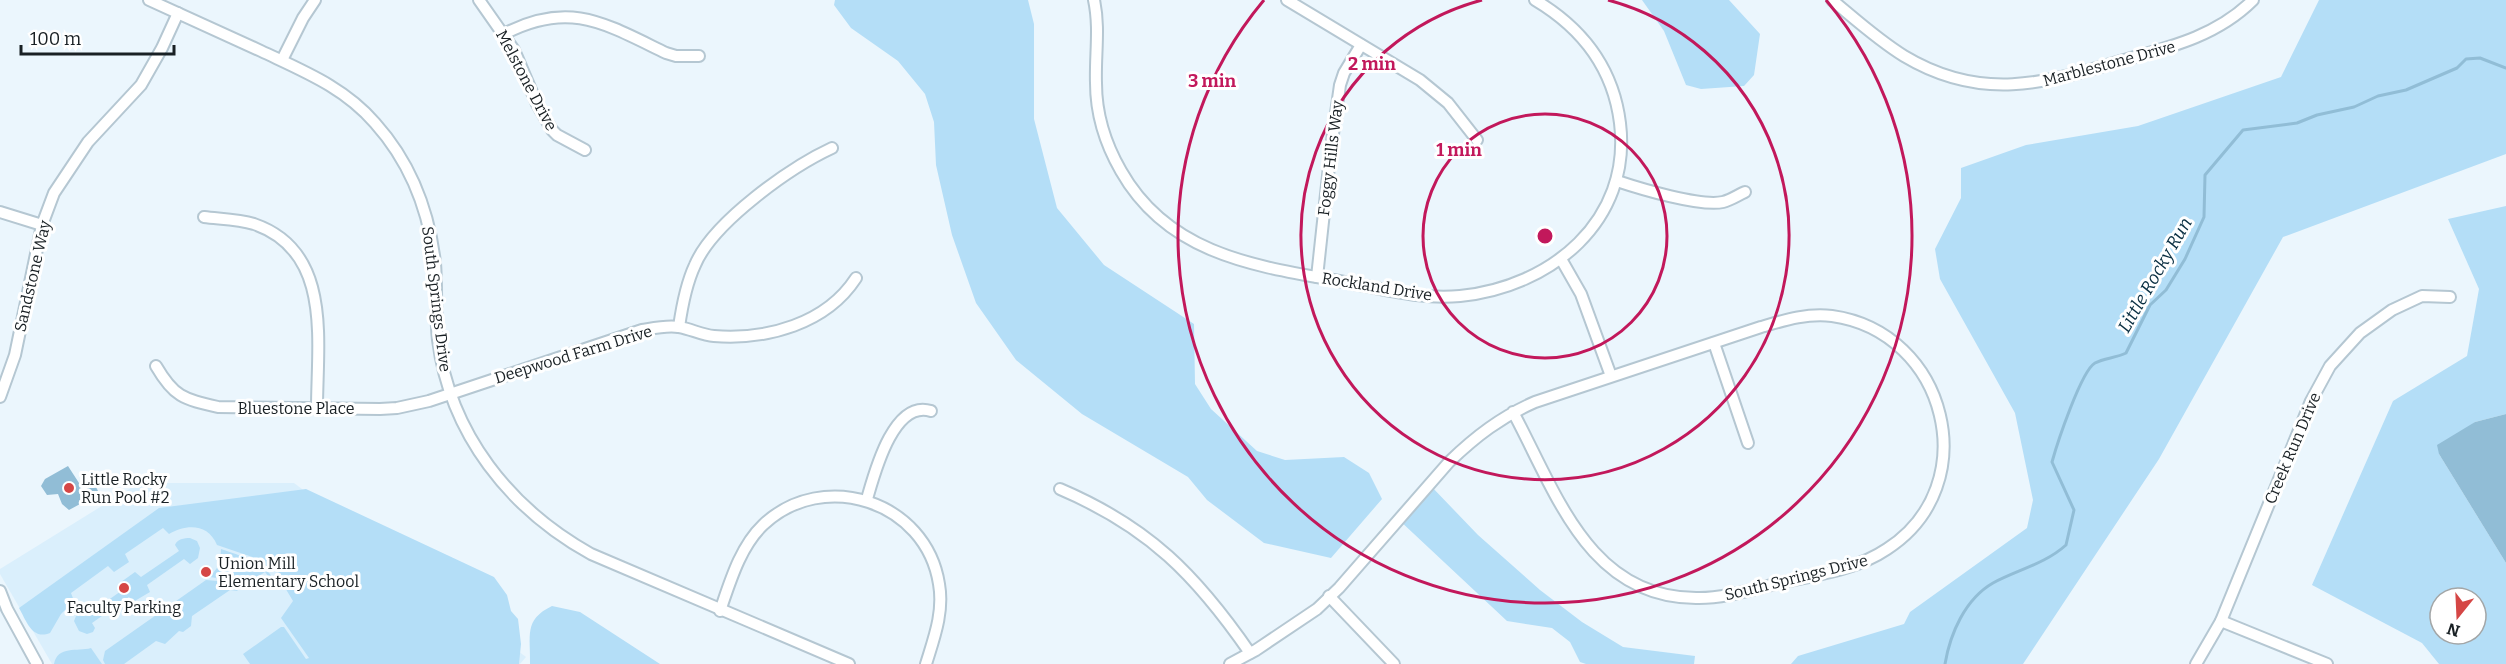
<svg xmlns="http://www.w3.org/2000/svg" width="2506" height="664" viewBox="0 0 2506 664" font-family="Bitter,serif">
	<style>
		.built { fill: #daeffc }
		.green { fill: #b4def7; fill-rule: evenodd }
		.water { fill: #91bdd6 }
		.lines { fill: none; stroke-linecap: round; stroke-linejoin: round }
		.stream { stroke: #91bdd6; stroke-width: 3 }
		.minor-casing { stroke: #b5c7d2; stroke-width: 14 }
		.minor { stroke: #fff; stroke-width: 10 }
		.ring { fill: none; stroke: #c2185b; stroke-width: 3 }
		.poi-dot { fill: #d54645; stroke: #fff; stroke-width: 2 }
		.labels { text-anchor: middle; stroke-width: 6; stroke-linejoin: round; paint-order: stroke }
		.street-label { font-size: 16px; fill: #192024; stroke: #fff }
		.poi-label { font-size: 16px; fill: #192024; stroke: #fff; text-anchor: start }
		.water-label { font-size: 18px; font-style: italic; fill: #082e41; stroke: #fff }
		.centre { fill: #c2185b; stroke: #fff; stroke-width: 3 }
		.ring-label { font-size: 18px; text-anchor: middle; font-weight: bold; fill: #c2185b; stroke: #fff; stroke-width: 6; stroke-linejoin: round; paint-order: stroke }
	</style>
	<rect width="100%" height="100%" fill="#ebf6fd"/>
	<!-- built -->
	<path class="built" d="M139,483H294L526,657L520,664H52L0,574V569Z"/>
	<!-- green -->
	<g class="green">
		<path d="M835,0H1028L1034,24V119L1057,208L1104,265L1194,324L1195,384L1211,409L1257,451L1285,460L1344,457L1369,473L1382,499L1331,558L1264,543L1207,500L1188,477L1082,414L1016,360L976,303L952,235L936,165L934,122L925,94L898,61L851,28L834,5Z"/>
		<path d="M1642,0H1729L1760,34L1754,75L1744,86L1701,89L1686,85L1664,31Z"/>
		<path d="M2319,0H2506V154L2283,237L2159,459L2023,664H1791L1798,656L1904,624L1910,612L2027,528L2033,500L2015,413L1940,279L1935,249L1961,198V168L2026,145L2138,126L2281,77Z"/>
		<path d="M2506,206V414L2475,422L2439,454L2506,563V664H2439L2422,643L2312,585L2393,401L2467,356L2479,289L2448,219ZM2440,598H2476V634H2440Z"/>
		<path d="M1429,484L1478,535L1540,590L1582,622L1623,647L1695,656L1694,664H1586L1580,662L1570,642L1552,628L1507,621L1398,519Z"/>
		<path d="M306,489L494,577L507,595L511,611L518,619L521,644L519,664H250L243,654L281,627H284L306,659L309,658L281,618L293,601L281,581L274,575L282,570V567L271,570L258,559L217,545C208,523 186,524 169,534L163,528L125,554L129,562L114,572L108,566L71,593L74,601L61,614L50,633C32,640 27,622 19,608L159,508Z"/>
		<path d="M190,538L197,541L200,548L198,558L190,564L184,559L147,585L150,592L133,602L129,597L92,623L95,628L93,632L87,634L79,631L74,621L78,611L83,610L87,615L124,589L121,582L135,572L141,577L179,551L175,545C177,539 184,538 190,538Z"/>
		<path d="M221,549C246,558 261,560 277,583L275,585L265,572L241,588L236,581L210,577L220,564Z"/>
		<path d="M206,580L229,582L238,591L230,590L192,616L191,626L183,632L179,631L165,644L156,641L124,664H105L103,660L105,651Z"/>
		<path d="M552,606L580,612L660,664H530C531,636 523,620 552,606Z"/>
		<path d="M91,648L102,664H54C58,645 77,652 91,648Z"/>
	</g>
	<!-- water -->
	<g class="water">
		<path d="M2506,414V563L2439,454L2437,445L2475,422Z"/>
		<path d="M68,466L79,483L85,480L93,481L98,491L93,497L69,510L62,504L58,494L47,495L41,486L45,479Z"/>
	</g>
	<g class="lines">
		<!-- stream -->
		<path class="stream" d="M1945,664C1950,634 1965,599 1993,583C2017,570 2045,564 2066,545L2074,510L2052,462C2057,444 2081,371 2095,363C2104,358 2116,358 2126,353L2150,305L2166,290L2185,259L2204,217L2205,175L2243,130L2297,123L2317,115L2354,107L2378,96L2406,90L2457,68L2466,59L2480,58L2506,68"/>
		<!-- minor casing -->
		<g class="minor-casing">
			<g id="minor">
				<path d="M149,0C186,17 223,34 261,51C303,71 344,87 375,123C410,162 429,211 435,263C437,288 435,314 438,340C450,434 510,509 591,554L849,664"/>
				<path d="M479,0L514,50L537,104L552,130L557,135L585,150"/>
				<path d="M1094,0C1100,28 1095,55 1096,83C1096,114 1106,145 1121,171C1168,254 1254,266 1339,281C1379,288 1420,300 1460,296C1551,287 1632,221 1620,123C1613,67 1582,28 1535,0"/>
				<path d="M1287,0L1420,80L1448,103L1477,140"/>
				<path d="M1832,0C1855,19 1878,40 1904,56C1984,104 2049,82 2131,58C2175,46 2219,34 2253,0"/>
				<path d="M504,34C569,0 604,23 666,53L676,56H699"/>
				<path d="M282,60L303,18L315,0"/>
				<path d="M1617,181C1641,189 1701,207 1723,202C1731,200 1738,195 1745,192"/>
				<path d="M0,212L42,225"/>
				<path d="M204,217C220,219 238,219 254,224C333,251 317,342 317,408"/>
				<path d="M1561,259L1581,294L1611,376"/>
				<path d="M1317,277L1331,148L1340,85L1344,73L1361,45"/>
				<path d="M679,327C682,306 686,284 695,265C713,222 791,167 832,148"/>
				<path d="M1714,343L1748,443"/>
				<path d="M156,366C174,397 183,399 218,407L380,409L397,408L429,401L642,330C654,328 667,325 679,327C691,329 702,335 714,336C767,340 826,324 856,278"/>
				<path d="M0,397L15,355L42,225L54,193L88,142L141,85L162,48L178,13"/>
				<path d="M1060,489C1149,527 1196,575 1250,653"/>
				<path d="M867,499C874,475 893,399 931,411"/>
				<path d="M0,591L7,609L37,664"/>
				<path d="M1329,596L1394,664"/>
				<path d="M720,611C730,582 740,547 763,525C823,468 926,501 939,584C944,612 934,638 926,664"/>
				<path d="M2221,621L2327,664"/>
				<path d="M1230,664L1256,650L1317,609L1339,588L1449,462C1476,436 1501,417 1535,402L1761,327C1785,320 1807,313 1832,316C1947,332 1986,485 1887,549C1856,570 1816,575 1780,583C1753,589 1726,598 1699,598C1589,600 1556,492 1513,412"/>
				<path d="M2196,664L2221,621L2311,401L2330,366L2360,333L2392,310L2422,296L2450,297"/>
			</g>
		</g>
		<!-- minor -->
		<use href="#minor" class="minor"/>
	</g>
	<!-- distance rings -->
	<g class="ring">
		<circle cx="1545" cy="236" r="122"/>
		<path d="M1608 0A244 244 0 1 1 1482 0"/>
		<path d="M1826 0A367 367 0 1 1 1264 0"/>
	</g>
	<!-- markers -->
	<g class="poi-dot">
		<circle cx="69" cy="488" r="6"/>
		<circle cx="206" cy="572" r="6"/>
		<circle cx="124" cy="588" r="6"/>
	</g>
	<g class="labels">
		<!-- street labels -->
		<g class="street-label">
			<text transform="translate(2109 63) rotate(-15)" y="6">Marblestone Drive</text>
			<text transform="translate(527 80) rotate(62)" y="6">Melstone Drive</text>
			<text transform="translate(1330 158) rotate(-83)" y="6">Foggy Hills Way</text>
			<text transform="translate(32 276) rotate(-77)" y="6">Sandstone Way</text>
			<text transform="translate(1377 286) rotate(9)" y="6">Rockland Drive</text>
			<text transform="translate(437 299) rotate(83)" y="6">South Springs Drive</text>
			<text transform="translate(573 354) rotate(-17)" y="6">Deepwood Farm Drive</text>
			<text x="296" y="414">Bluestone Place</text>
			<text transform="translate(2292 448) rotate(-67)" y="6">Creek Run Drive</text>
			<text transform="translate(1796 577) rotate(-14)" y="6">South Springs Drive</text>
		</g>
		<!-- poi labels -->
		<g class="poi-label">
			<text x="81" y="485">Little Rocky<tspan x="81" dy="18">Run Pool #2</tspan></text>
			<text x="218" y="569">Union Mill<tspan x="218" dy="18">Elementary School</tspan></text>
			<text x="124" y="613" text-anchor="middle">Faculty Parking</text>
		</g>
		<!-- water labels -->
		<g class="water-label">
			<text transform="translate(2155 275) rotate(-60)" y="6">Little Rocky Run</text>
		</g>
	</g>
	<circle cx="1545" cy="236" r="9" class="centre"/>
	<g class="ring-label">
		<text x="1372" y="70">2 min</text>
		<text x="1212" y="87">3 min</text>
		<text x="1459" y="156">1 min</text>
	</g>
	<!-- north arrow -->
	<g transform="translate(2458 616) rotate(198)"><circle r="28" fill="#ffffff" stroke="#a3a6a7" stroke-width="1.5"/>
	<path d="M0-4.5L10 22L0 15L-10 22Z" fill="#d54645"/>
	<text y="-9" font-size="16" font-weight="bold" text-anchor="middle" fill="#192024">N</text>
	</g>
	<!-- scale -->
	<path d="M21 45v9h153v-9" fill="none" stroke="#192024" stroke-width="3"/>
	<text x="30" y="45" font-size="18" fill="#192024" stroke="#ffffff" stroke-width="4.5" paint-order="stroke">100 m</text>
</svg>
